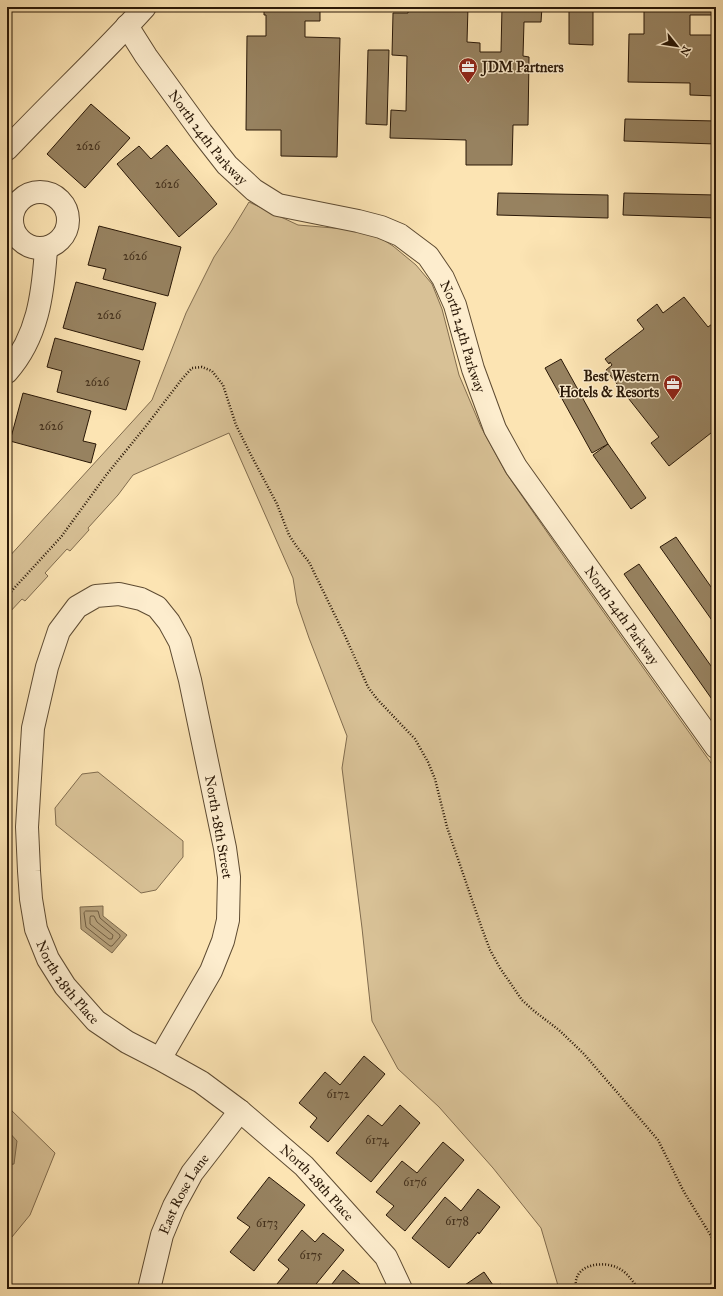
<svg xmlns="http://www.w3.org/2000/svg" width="723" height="1296" viewBox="0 0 723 1296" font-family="'IM FELL Great Primer',serif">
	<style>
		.green { fill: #d8c196; stroke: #816c4e }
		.water { fill: #b59f79; stroke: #7d694b }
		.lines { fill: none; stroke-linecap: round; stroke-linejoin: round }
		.shore { stroke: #705c40; stroke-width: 1 }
		.building { fill: #978260; stroke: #2a1807; fill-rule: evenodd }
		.minor-casing { stroke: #5e4b32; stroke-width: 24 }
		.path { stroke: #2a1807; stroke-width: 2.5; stroke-dasharray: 1 2; stroke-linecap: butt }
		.minor { stroke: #fdedce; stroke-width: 22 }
		.labels { text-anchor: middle; stroke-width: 3; stroke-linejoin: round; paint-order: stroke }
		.number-label { font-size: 12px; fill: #45321d }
		.poi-label { font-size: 14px; font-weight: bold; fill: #2a1807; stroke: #fdedce; text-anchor: start }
		.street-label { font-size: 14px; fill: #2a1807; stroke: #fdedce }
	</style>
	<rect width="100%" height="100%" fill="#fce4b3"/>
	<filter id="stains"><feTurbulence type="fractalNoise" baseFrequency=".005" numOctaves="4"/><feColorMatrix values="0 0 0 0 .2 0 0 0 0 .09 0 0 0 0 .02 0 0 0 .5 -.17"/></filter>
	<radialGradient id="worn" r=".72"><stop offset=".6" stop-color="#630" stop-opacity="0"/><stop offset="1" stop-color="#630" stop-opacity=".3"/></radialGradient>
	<!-- green -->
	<g class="green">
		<path d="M249,202L298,225L357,230L379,237L393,246L416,265L432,284L442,309L459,375L481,427L506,473L565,558L716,770V1289H559L541,1228L493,1168L439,1107L398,1069L372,1021L362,928L342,768L347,736L309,638L297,603L293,578L229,433L133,475L118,495L88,528L89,530L70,551L67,549L45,573L48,576L25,601L22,599L7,615V559L152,400L186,313L214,257L232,230Z"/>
		<path d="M98,772L183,841V857L156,890L141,893L56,825L55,808L82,774Z"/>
		<path d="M7,1106L55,1153L30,1215L7,1243Z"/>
	</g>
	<!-- water -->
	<g class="water">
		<path d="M103,906V916L127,935L112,953L81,929L80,907Z"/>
		<path d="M7,1130L17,1141L14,1164L7,1165Z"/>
	</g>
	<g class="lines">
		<!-- shore -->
		<g class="shore">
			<path d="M86,911H98L100,918L120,935V937L112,946H110L86,927L84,913Z"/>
			<path d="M91,916H94L97,922L113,935L112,939H109L90,924V918Z"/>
		</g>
	</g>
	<!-- building -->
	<g class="building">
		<path d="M264,7H320V21H305V37L340,38L337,157L281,156V130H246L247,36H266V15H264Z"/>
		<path d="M408,7H468L467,42L480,43V52H501L502,7H542L541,22H524L523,56L529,57L528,125H513L512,165H466V140L390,138L391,110L406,111L407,56L392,55L393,13H408Z"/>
		<path d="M569,7H593V45L569,44Z"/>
		<path d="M644,7H716V96L690,95V83L628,82L629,34H644ZM690,15H713L712,35H690Z"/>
		<path d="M368,50H389L387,125L366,124Z"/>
		<path d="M91,104L130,138L85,188L47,154Z"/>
		<path d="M625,119L716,121V144L624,141Z"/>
		<path d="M167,145L217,204L179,237L117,164L139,146L151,159Z"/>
		<path d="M498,193L608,195V218L497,215Z"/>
		<path d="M624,193L716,195V218L623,215Z"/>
		<path d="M99,226L181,247L168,296L103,279L106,269L88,265Z"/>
		<path d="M76,282L156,303L143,350L63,328Z"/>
		<path d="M684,297L708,327L716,321V440L711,433L669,466L651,443L659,437L606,370L612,365L610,362L609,364L605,359L644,329L637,320L657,304L663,313Z"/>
		<path d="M55,338L140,361L126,410L57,392L62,371L47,367Z"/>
		<path d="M561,359L608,444L592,453L545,368Z"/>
		<path d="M23,393L91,411L83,441L96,444L91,463L10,441Z"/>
		<path d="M608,444L646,498L631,509L593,455Z"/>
		<path d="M676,537L716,594V626L660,547Z"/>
		<path d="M639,564L716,673V705L624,574Z"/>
		<path d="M364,1056L385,1074L328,1142L310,1127L317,1118L299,1103L325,1072L340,1085Z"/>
		<path d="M400,1105L420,1123L371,1182L336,1153L368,1115L382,1126Z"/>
		<path d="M443,1142L464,1160L405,1231L386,1215L394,1206L376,1192L402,1161L417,1173Z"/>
		<path d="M269,1177L305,1205L254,1271L230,1252L250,1227L237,1218Z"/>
		<path d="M478,1189L500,1207L479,1234L478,1232L449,1268L412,1238L445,1197L461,1211Z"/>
		<path d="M302,1230L315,1242L323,1233L344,1250L312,1289H273L289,1269L278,1260Z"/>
		<path d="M343,1270L366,1289H328Z"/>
		<path d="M484,1272L495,1288L501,1284L505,1289H459Z"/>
	</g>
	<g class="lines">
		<!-- minor casing -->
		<g class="minor-casing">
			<g id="minor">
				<path id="s1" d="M127,26L146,56L202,133L227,165L254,190L278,205L358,221L381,227L400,235L428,256L443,278L455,305L473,369L495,429L516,467L716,747"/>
				<path d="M7,149C52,101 101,56 145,7"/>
				<circle cx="40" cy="220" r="28"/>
				<path d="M7,372C38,337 43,294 46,249"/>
				<path id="s2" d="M160,1059L211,971L223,941L228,920L229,877L225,848L190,680L180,642L169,622L157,607L141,599L119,594L96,596L77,607L59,631L47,667L33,728L27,827L29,871L31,899L36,929L48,959L65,986L96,1021L127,1042L160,1059L201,1082L240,1111L304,1166L386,1257L401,1289"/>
				<path id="s3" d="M149,1289L162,1235L174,1206L192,1173L240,1111"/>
			</g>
		</g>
		<!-- path -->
		<g class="path">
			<path d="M7,596L61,537L107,474L146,426L182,379L192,368L202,367L212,371L223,385L236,425L252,457L277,504L289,535L297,547L309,562L346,638L368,687L377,699L415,739L428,762L435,779L447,827L481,926L490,950L500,968L522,1000L534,1011L559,1030L584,1054L647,1127L658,1140L684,1192L716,1244"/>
			<path d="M577,1289C577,1286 575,1282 576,1280C580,1263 604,1262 616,1267C626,1271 633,1281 638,1289"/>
		</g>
		<!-- minor -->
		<use href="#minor" class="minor"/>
	</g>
	<!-- icons -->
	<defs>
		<g id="office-pin" transform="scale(1)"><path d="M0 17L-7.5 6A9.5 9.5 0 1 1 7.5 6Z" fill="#8f2418" stroke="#fdedce"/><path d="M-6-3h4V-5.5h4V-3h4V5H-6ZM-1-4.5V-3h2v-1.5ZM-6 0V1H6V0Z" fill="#fff"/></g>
	</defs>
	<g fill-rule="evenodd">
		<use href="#office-pin" x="468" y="67"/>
		<use href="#office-pin" x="673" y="384"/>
	</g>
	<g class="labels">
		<!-- number labels -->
		<g class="number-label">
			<text x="88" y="150">2626</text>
			<text x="167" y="188">2626</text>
			<text x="135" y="260">2626</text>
			<text x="109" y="319">2626</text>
			<text x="97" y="386">2626</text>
			<text x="51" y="430">2626</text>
			<text x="338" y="1098">6172</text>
			<text x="377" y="1144">6174</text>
			<text x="415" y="1186">6176</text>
			<text x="457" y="1225">6178</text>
			<text x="267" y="1227">6173</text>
			<text x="311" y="1259">6175</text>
		</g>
		<!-- poi labels -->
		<g class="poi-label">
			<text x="482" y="72">JDM Partners</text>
			<text x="659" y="381" text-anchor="end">Best Western<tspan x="659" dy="16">Hotels &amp; Resorts</tspan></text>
		</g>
		<!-- street labels -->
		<g class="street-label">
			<text dy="5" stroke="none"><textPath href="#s1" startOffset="138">North 24th Parkway</textPath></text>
			<text dy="5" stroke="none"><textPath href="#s1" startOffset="486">North 24th Parkway</textPath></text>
			<text dy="5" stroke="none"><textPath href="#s1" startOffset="810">North 24th Parkway</textPath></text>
			<text transform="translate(219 827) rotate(80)" y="5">North 28th Street</text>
			<text dy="5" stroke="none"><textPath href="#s2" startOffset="961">North 28th Place</textPath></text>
			<text dy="5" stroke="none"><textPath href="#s2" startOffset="1285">North 28th Place</textPath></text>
			<text dy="5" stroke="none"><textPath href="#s3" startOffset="102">East Rose Lane</textPath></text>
		</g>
	</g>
	<!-- margin -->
	<rect width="723" height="1296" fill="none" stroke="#fce4b3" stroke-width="24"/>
	<rect x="8" y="8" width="707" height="1280" fill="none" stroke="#2a1807" stroke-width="2"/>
	<rect x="12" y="12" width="699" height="1272" fill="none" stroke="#2a1807"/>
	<!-- north arrow -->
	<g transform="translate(677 46) rotate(120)" stroke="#fdedce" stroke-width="3" paint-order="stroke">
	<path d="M0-3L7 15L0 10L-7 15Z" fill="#2a1807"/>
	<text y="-6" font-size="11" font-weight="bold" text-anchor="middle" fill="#2a1807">N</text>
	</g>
	<rect width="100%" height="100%" filter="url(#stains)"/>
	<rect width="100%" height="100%" fill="url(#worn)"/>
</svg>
